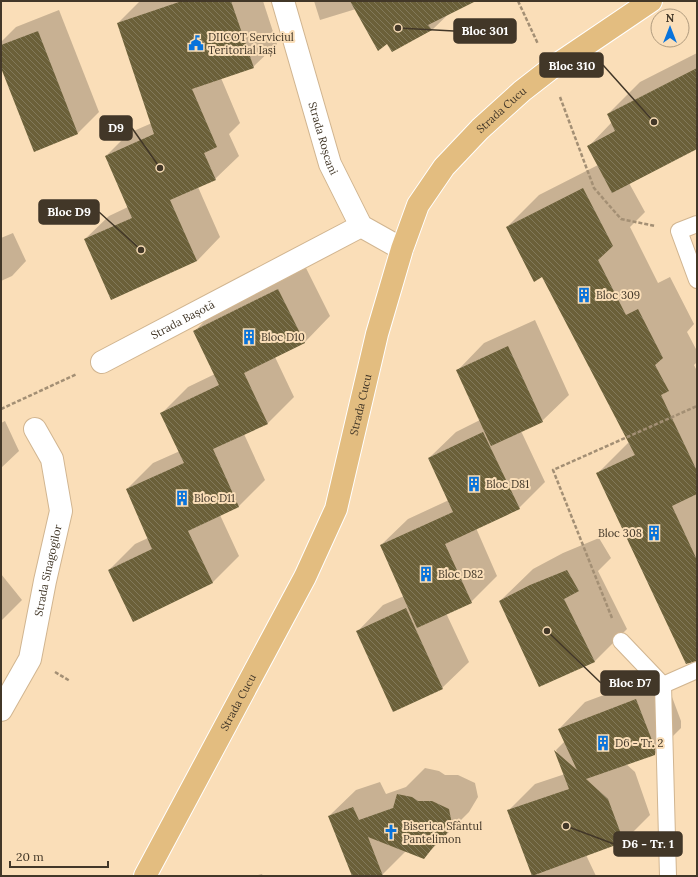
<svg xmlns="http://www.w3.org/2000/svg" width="698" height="877" viewBox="0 0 698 877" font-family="Lora,serif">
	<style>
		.shadow { fill: #0003 }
		.building { fill: url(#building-back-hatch) }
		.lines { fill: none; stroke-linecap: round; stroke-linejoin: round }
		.service-casing { stroke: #d1b590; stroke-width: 18 }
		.minor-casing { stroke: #d1b590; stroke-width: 24 }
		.primary-casing { stroke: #fff; stroke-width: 24 }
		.path { stroke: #a38f74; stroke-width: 2.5; stroke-dasharray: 4 2; stroke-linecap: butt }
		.service { stroke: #fff; stroke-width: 16 }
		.minor { stroke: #fff; stroke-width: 22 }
		.primary { stroke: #e3bd80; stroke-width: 22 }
		.labels { text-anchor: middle; stroke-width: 4; stroke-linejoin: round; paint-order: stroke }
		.poi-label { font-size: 11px; fill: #423728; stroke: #fadeb8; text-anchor: start }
		.street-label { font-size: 11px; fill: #423728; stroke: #fadeb8 }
		.leader { fill: none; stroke: #423728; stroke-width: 1.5 }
		.callout-dot { fill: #423728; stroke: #fadeb8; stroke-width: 1.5 }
		.callout { fill: #423728; stroke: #423728; stroke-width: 1.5 }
		.callout-label { font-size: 12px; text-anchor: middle; font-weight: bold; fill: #fff }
	</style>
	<defs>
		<pattern id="building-back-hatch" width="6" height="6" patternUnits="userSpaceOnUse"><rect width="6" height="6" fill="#6b6039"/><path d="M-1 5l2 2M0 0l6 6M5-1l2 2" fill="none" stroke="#82795a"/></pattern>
	</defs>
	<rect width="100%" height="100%" fill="#fadeb8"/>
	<!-- shadow -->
	<g class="shadow">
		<path d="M140,1H263L277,44L253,67L221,78L240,123L229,134L239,156L215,179L198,187L220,237L197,261L85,239L109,216L128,207L106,156L129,133L152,123L118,23Z"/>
		<path d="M314,1H462L432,30L393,50L387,43L356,9L320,20Z"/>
		<path d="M59,10L99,112L78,133L1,66V42L16,27Z"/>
		<path d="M697,53V148L629,183L645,212L630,227L658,283L670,277L694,324L687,332L697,351V362L694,365L697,371V653L597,474L629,442L543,276L507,227L539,195L598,165L589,146L612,122L608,114L640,82Z"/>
		<path d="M13,233L26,261L12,276L1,281V238Z"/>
		<path d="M304,264L330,316L304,343L275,357L294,397L268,423L244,434L265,480L239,506L220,515L239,556L213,582L133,621L109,570L135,544L148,538L127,489L153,463L180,451L162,413L188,387L215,374L194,332L220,305Z"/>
		<path d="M535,320L569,395L542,421L521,431L545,482L519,508L476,528L497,576L471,602L446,613L469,662L442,688L357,632L383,605L404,596L381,545L408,519L449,500L429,458L456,432L480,420L458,370L484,343Z"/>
		<path d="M5,421L19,451L1,468V423Z"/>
		<path d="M599,538L611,558L598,571L627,629L595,661L539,686L500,601L533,569L563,553Z"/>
		<path d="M1,574L22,600L1,621Z"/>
		<path d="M663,673L681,721V728L655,754L626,764L635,772L650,815L624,841L586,855L596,876H533L509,810L535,784L565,774L556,750L565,741L559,729L585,702Z"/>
		<path d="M425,768L439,771L445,775H458L475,783L478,797L469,812L423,858L406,851L382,875L353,876L329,816L356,790L380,782L386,794L406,787Z"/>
		<path d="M262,874L263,876H254Z"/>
	</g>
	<!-- building -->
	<g class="building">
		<path d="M182,1H231L254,68L192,89L217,147L204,153L216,180L170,200L197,261L111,300L84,239L132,218L105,156L154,134L117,23Z"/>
		<path d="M350,1H476L428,25L432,30L392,52L387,44L378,51Z"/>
		<path d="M38,31L78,134L34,152L1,68V45Z"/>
		<path d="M697,68V149L612,193L587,146L615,131L607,114Z"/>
		<path d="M583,188L613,246L598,260L626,315L638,309L663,358L655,365L669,391L661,395L697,471V494L672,506L697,560V661L686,664L596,473L635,455L542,277L534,282L506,227Z"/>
		<path d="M278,289L305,343L244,373L268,424L213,449L239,507L188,531L213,583L133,622L108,570L152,549L126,489L184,463L160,413L219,385L193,331Z"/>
		<path d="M508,346L543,422L491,446L456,370Z"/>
		<path d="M483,432L520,509L445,544L472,603L417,628L380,545L453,512L428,458Z"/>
		<path d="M567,570L579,591L564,599L595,662L539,687L499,601L530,585Z"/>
		<path d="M406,608L443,689L393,712L356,631Z"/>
		<path d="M636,699L655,748V755L586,779L608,799L624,842L532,876L507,810L569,789L554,750L577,770L558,729Z"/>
		<path d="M397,794L412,797L418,801H432L449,809L452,824L443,840L438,841L424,859L368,837L383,876H352L328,816L353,807L359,820L393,808Z"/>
	</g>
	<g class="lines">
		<!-- service casing -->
		<g class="service-casing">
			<g id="service">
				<path d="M697,224L679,231L697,280"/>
				<path d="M621,641L663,685"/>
				<path d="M668,876L663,685L697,670"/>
			</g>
		</g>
		<!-- minor casing -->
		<g class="minor-casing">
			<g id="minor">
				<path id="s1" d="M283,1L330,164L361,226L402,249"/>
				<path id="s2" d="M102,362L361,226"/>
				<path id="s3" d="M1,710L30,659L45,581L61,511L52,459L35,429"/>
			</g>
		</g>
		<!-- primary casing -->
		<g class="primary-casing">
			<g id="primary">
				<path id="s4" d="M145,876L305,577L336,509L377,334L402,249L418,205L444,167L480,129L522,91L549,70L651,1"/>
			</g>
		</g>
		<!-- path -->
		<g class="path">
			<path d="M518,1L538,44"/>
			<path d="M560,97L594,188L621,219L655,226"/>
			<path d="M1,409L77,374"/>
			<path d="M612,618L553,470L697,406"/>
			<path d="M55,672L70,681"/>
		</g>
		<!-- service -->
		<use href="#service" class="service"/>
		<!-- minor -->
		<use href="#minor" class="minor"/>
		<!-- primary -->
		<use href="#primary" class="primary"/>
	</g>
	<!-- icons -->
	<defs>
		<g id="civic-bare" transform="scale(1.2)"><path d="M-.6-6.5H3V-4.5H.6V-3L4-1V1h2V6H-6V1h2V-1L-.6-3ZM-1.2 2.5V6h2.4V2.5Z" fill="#0973db" stroke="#fadeb8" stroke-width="2.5" paint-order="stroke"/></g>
		<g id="building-bare" transform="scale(1.2)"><path d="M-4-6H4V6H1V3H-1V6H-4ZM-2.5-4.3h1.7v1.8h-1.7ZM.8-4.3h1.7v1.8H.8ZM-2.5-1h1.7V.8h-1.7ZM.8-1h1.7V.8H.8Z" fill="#0973db" stroke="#fadeb8" stroke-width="2.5" paint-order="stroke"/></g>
		<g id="church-bare" transform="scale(1.2)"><path d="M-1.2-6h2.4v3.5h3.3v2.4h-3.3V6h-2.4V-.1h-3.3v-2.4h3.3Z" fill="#0973db" stroke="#fadeb8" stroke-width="2.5" paint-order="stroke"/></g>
	</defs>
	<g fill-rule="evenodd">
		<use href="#civic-bare" x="196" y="43"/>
		<use href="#building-bare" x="584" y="295"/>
		<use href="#building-bare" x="249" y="337"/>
		<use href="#building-bare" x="474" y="484"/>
		<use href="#building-bare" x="182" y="498"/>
		<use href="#building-bare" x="654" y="533"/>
		<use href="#building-bare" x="426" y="574"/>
		<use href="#building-bare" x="603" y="743"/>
		<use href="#church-bare" x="391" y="832"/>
	</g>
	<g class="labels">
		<!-- poi labels -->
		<g class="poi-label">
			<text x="208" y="41">DIICOT Serviciul<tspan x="208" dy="13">Teritorial Iași</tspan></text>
			<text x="596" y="299">Bloc 309</text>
			<text x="261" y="341">Bloc D10</text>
			<text x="486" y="488">Bloc D81</text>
			<text x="194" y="502">Bloc D11</text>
			<text x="642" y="537" text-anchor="end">Bloc 308</text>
			<text x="438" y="578">Bloc D82</text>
			<text x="615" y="747">D6 - Tr. 2</text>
			<text x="403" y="830">Biserica Sfântul<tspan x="403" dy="13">Pantelimon</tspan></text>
		</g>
		<!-- street labels -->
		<g class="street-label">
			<text dy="4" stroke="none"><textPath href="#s4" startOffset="856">Strada Cucu</textPath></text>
			<text dy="4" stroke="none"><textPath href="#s1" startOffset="143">Strada Roșcani</textPath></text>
			<text dy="4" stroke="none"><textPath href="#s2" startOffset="91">Strada Bașotă</textPath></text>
			<text dy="4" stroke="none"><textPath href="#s4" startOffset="521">Strada Cucu</textPath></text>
			<text dy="4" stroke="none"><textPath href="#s3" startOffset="149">Strada Sinagogilor</textPath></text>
			<text dy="4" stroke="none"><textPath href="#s4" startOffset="197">Strada Cucu</textPath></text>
		</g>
	</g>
	<!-- callouts -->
	<path class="leader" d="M398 28L454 31M654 122L603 65M160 168L132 128M141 250L99 212M547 631L601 683M566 826L614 844"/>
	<g class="callout-dot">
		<circle cx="398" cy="28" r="4"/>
		<circle cx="654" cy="122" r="4"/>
		<circle cx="160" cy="168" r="4"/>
		<circle cx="141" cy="250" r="4"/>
		<circle cx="547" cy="631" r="4"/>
		<circle cx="566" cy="826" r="4"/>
	</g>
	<g class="callout">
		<rect x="454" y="19" width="62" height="24" rx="4"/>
		<rect x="540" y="53" width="63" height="24" rx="4"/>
		<rect x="100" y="116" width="32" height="24" rx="4"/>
		<rect x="39" y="200" width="60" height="24" rx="4"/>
		<rect x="601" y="671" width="58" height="24" rx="4"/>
		<rect x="614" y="832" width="68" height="24" rx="4"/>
	</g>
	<g class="callout-label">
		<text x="485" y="35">Bloc 301</text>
		<text x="572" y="70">Bloc 310</text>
		<text x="116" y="132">D9</text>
		<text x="69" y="216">Bloc D9</text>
		<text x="630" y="687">Bloc D7</text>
		<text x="648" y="848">D6 - Tr. 1</text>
	</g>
	<!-- border -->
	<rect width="698" height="877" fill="none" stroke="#423728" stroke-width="4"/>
	<!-- north arrow -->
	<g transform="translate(670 28)"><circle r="19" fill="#fadeb8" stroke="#b09b7e"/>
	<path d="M0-3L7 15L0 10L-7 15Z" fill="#0973db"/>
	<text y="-6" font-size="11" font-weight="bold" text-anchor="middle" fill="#423728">N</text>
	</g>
	<!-- scale -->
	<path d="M10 861v6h98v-6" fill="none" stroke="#423728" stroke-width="2"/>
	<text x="16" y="861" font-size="12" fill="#423728" stroke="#fadeb8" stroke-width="3" paint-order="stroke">20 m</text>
</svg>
